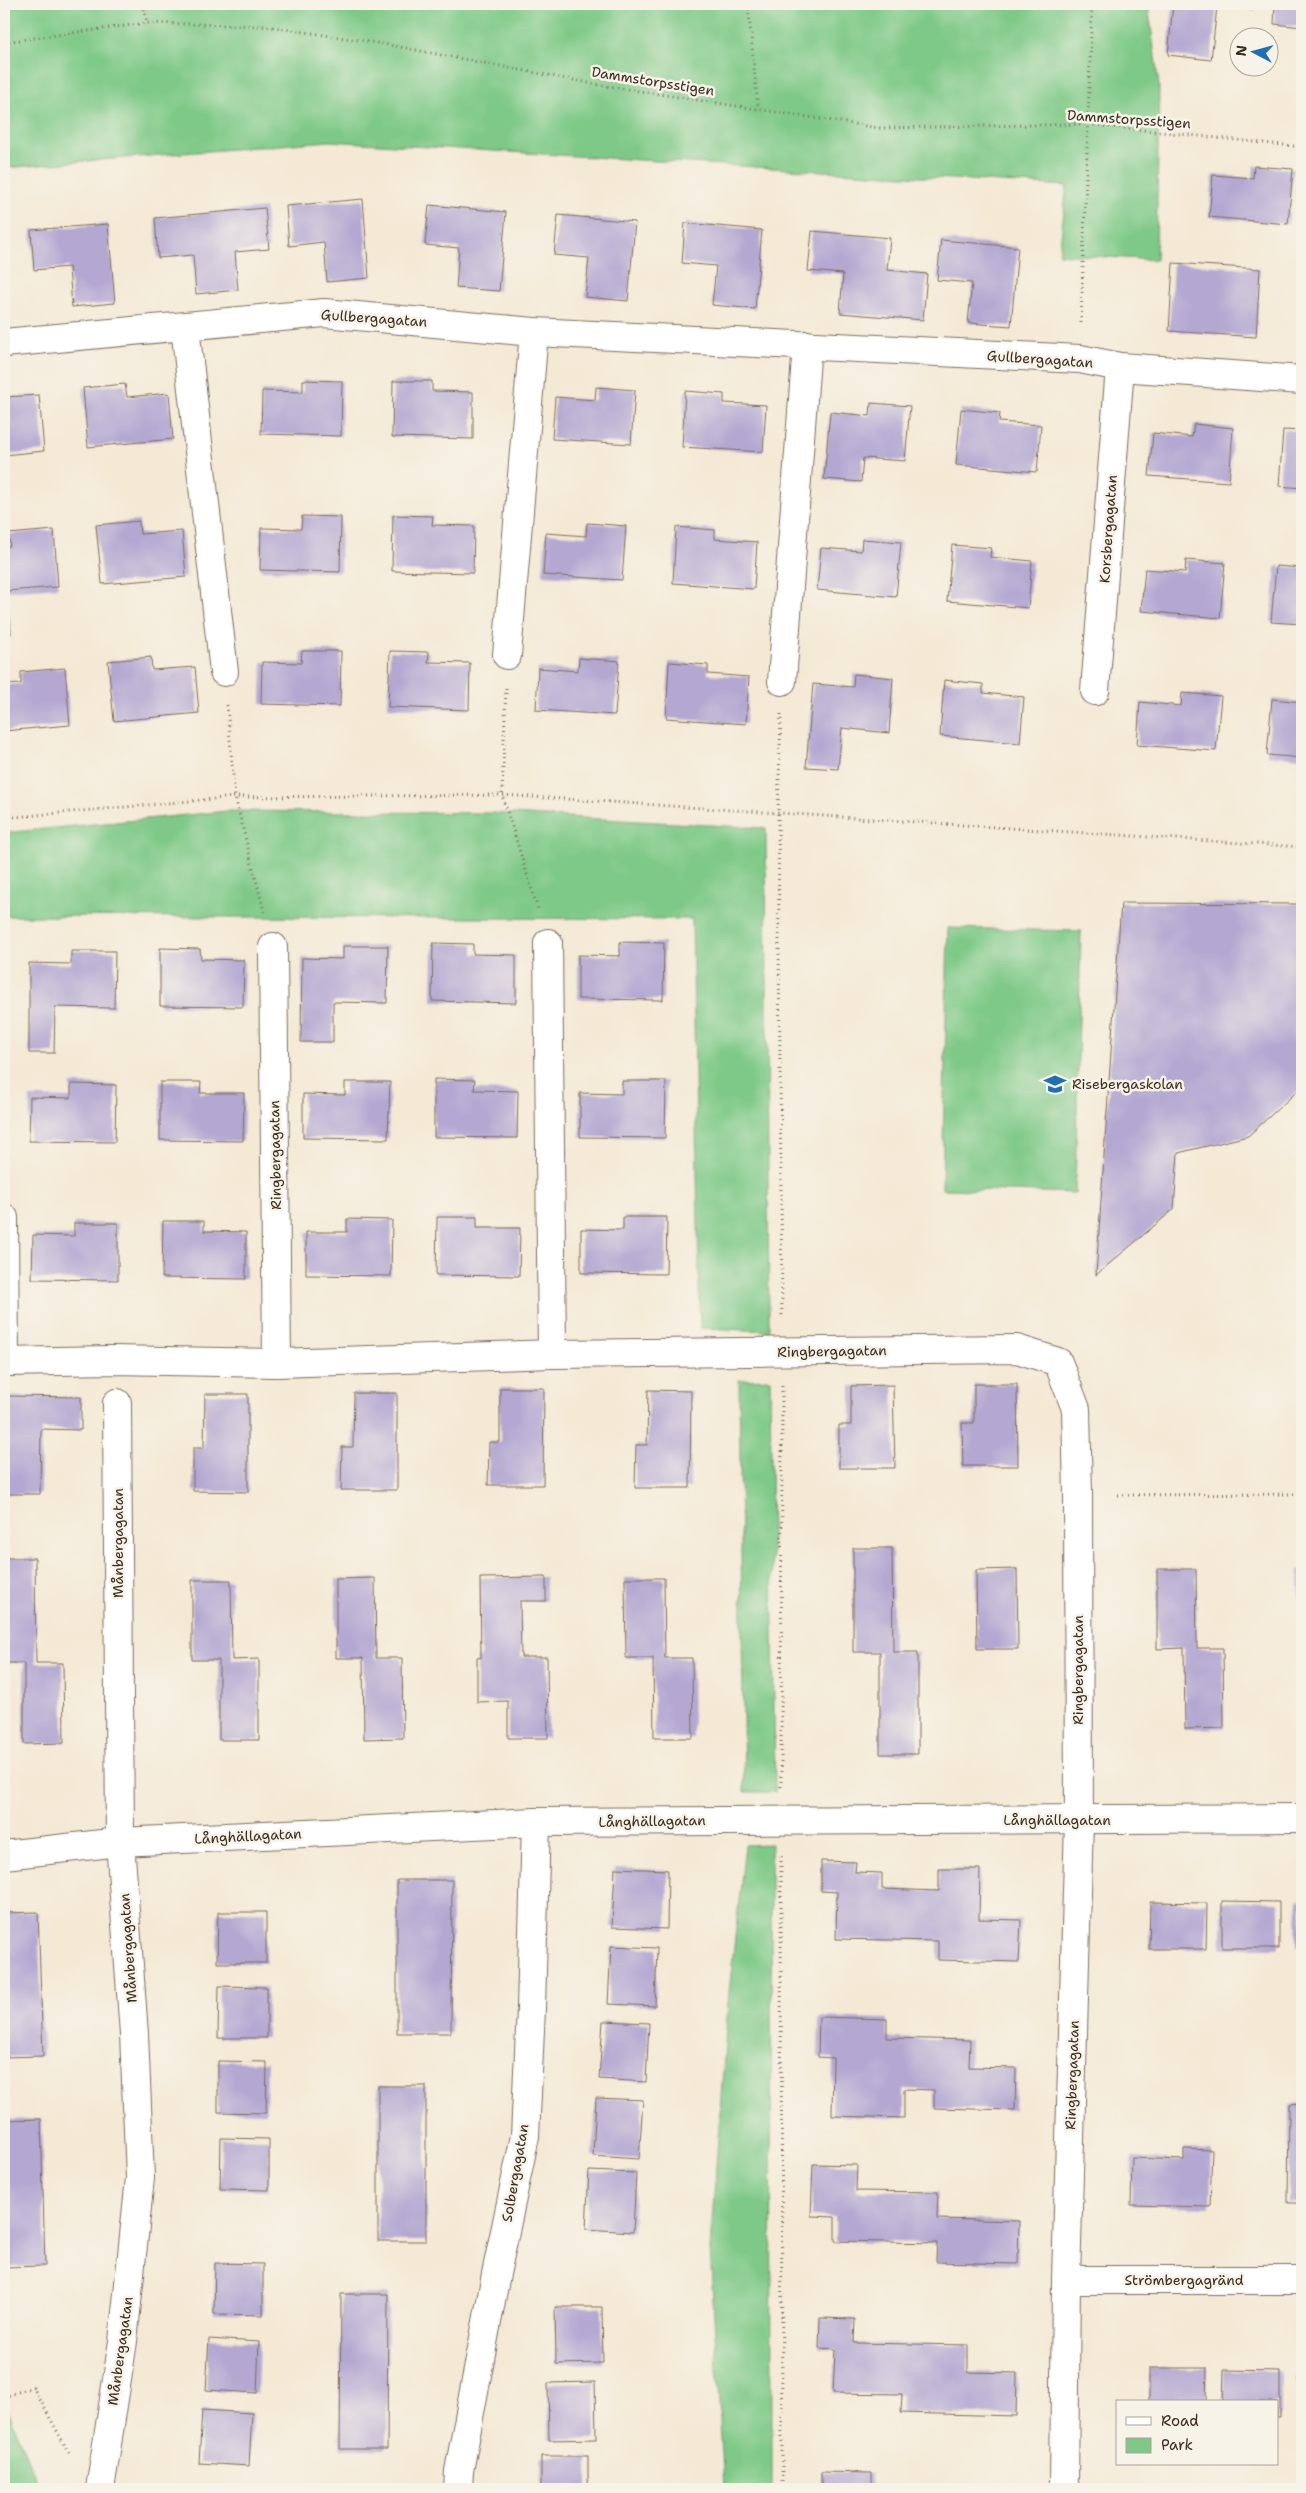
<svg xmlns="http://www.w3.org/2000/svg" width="1306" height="2493" viewBox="0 0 1306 2493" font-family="'Shantell Sans',sans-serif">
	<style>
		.green { fill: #7ec987; stroke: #5c7a52 }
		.building { fill: #b4a8d2 }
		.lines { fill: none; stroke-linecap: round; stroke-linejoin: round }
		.minor-casing { stroke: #7c6d5e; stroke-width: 30 }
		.path { stroke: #7c6d5e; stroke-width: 3; stroke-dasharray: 1 4; stroke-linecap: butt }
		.minor { stroke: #fff; stroke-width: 28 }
		.labels { text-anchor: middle; stroke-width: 5; stroke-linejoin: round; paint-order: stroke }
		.street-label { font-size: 14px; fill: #3b2a1e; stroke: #f7f3e8 }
		.poi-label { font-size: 14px; fill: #3b2a1e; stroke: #f7f3e8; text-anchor: start }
	</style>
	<rect width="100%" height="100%" fill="#f7f3e8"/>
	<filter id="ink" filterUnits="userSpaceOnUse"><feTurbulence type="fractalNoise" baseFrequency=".02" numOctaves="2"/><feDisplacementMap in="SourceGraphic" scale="10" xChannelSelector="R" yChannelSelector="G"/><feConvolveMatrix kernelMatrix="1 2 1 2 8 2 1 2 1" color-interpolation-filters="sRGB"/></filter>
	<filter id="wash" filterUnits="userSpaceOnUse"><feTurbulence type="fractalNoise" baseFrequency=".0096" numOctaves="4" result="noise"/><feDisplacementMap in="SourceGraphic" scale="20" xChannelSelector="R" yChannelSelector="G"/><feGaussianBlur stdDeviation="1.12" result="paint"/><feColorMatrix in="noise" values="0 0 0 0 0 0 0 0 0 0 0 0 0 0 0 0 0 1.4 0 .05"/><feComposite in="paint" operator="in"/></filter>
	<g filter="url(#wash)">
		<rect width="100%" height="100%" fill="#f4e9d5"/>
		<!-- green -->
		<g class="green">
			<path d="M4,4H1148L1159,86L1156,260L1059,254L1067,186L329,141L4,168Z"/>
			<path d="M227,811L492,813L766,828L769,1331L700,1328L692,919L4,916V833Z"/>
			<path d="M948,928L1081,931L1075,1193L942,1189Z"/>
			<path d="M770,1379L775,1792H744L739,1380Z"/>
			<path d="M771,1844L772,2489H724L710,2249L728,2002L745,1845Z"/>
			<path d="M4,2401L40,2489H4Z"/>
		</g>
		<g id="blocks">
			<!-- building -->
			<g class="building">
				<path d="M1173,4H1254V10L1217,7L1211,60L1168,55Z"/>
				<path d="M1275,4H1302V27L1274,24Z"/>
				<path d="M1254,166L1293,169L1288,224L1209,217L1213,175L1253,178Z"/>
				<path d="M363,199L369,278L327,282L324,242L289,246L286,206Z"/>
				<path d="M429,205L506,212L499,291L456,288L459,248L425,245Z"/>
				<path d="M265,208L269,249L235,252L238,290L196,294L193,255L158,258L155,218Z"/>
				<path d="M558,215L635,222L628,301L585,297L589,258L554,255Z"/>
				<path d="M685,223L762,230L755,309L712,305L716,266L682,263Z"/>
				<path d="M108,224L115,303L72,307L69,267L34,270L31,230Z"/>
				<path d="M812,231L890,238L887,270L927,274L923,320L840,313L843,274L808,271Z"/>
				<path d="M941,240L1018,247L1011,326L968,323L972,283L937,280Z"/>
				<path d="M1173,263L1260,269L1256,337L1169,331Z"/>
				<path d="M303,380L342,381L341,436L261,434L262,391L303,392Z"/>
				<path d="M393,381H432V391L473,392V439L392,437Z"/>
				<path d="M125,384L127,397L169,393L173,439L88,447L83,388Z"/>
				<path d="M596,387L635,390L631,444L552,439L555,397L595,400Z"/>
				<path d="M685,391L724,394V403L766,405L763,452L682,447Z"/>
				<path d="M39,395L44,451L4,455V397Z"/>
				<path d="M871,403L910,406L905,461L863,458L861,482L824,479L830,412L870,416Z"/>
				<path d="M961,409L1000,413L999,422L1041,425L1037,472L956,465Z"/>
				<path d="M1194,424L1233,428L1229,482L1149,476L1153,433L1192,437Z"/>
				<path d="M1283,430L1302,431V488L1279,486Z"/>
				<path d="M393,515L433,516L432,525L474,526L473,573L392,571Z"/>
				<path d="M302,516L341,517L340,572L260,570L261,528L301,529Z"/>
				<path d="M139,521L140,534L182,531L186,577L102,584L96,525Z"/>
				<path d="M587,523L626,526L622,580L543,575L546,533L586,536Z"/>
				<path d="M676,527L715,530V539L757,542L754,589L673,583Z"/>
				<path d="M54,530L58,587L7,591L11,634L4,635V547L10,546L9,534Z"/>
				<path d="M862,539L901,542L896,597L817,590L821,548L861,551Z"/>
				<path d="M952,545L991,548L990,557L1032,561L1028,608L947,601Z"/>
				<path d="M1186,560L1225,563L1220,618L1141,611L1145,569L1185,572Z"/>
				<path d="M1276,566L1302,568V624L1271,622Z"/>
				<path d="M302,651H341L340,706L261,704L262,662L301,663Z"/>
				<path d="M390,651L429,652L428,662L470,663L469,710L388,707Z"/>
				<path d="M151,657L152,670L195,667L199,713L114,721L108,661Z"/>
				<path d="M579,658L619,661L615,715L536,710L538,668L578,671Z"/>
				<path d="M669,662L708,665V674L749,677L746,724L666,718Z"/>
				<path d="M65,668L70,725L4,731V685L21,684V672Z"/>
				<path d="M854,674L893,678L889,733L842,728L838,769L806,767L813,684L853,687Z"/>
				<path d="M944,680L983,684V693L1024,697L1020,743L940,736Z"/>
				<path d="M1182,693L1221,696L1216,751L1137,745L1140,702L1181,706Z"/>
				<path d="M1272,699L1302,702V758L1267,755Z"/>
				<path d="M1121,903L1302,904V1087L1248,1136L1178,1153L1174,1209L1096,1275Z"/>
				<path d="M620,942L664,943L663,1000L578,999V955L620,956Z"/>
				<path d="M433,943L473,944V954L516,955V1003L432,1001Z"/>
				<path d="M343,946H388L387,1003L333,1002V1042H301L302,958L343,959Z"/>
				<path d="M160,948L200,949L201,959L244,960L243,1007L160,1006Z"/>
				<path d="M71,951H115L114,1008L55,1007L54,1053H29V963L71,964Z"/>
				<path d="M434,1079L475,1080L474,1090L518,1091L517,1138L434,1137Z"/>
				<path d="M622,1081H666L665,1138L580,1137V1093L622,1094Z"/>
				<path d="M160,1082H201L200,1093H244L243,1141L160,1140Z"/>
				<path d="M345,1082H390L388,1139L303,1138V1094L345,1095Z"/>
				<path d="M71,1084L116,1085L115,1142L29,1141L30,1097L71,1098Z"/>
				<path d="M437,1217H477V1228H520L519,1276L436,1275Z"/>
				<path d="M623,1217H667L666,1274L581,1273V1229L623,1230Z"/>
				<path d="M347,1219L392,1220L391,1276L306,1275V1232H347Z"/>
				<path d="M163,1221H204V1231L246,1232V1279L162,1278Z"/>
				<path d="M74,1223H118V1280L32,1279L33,1235L74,1236Z"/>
				<path d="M974,1384H1017L1018,1466H963L962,1423H974Z"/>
				<path d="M893,1385L895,1468H839V1425H851V1386Z"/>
				<path d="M500,1388H544L543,1485H488L489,1442H500Z"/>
				<path d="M648,1390L691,1391L690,1488H635L636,1445H647Z"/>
				<path d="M354,1393H397V1490H341L342,1447H353Z"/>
				<path d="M205,1394H248V1492L193,1491V1448H204Z"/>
				<path d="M4,1396L81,1397V1430L41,1429L40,1494H4Z"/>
				<path d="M853,1548H892L893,1652H918V1754H880V1652H853Z"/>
				<path d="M4,1558H35L36,1663H63L64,1743L24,1744V1663H4Z"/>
				<path d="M1017,1569L1018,1649H977L976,1570Z"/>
				<path d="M1157,1569H1196L1197,1648H1223L1224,1728L1185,1729L1184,1648L1157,1649Z"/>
				<path d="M1299,1569H1302V1648H1300Z"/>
				<path d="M546,1577V1601H520L521,1657H547L548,1738H508V1701L477,1702V1657L481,1658L480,1578Z"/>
				<path d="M375,1578L376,1658H402L403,1738L364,1739L363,1658H336V1579Z"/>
				<path d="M625,1578H664L665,1658H692L693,1738H654L653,1658H626Z"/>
				<path d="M192,1580H231L232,1660L259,1659V1740H219V1660H192Z"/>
				<path d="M821,1861L856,1862L855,1872L882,1873V1889L939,1891V1869H980L979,1919L1021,1920L1019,1962L938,1960V1941L836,1939L837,1892L821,1891Z"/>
				<path d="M615,1868L668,1870L667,1929L612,1927Z"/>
				<path d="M397,1880H452L451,2033H397Z"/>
				<path d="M1298,1899L1302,1900V1946H1297Z"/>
				<path d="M1222,1901L1279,1902V1948H1222Z"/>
				<path d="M1150,1902L1207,1903L1206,1949H1149Z"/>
				<path d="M38,1912L43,2056L4,2057V1913Z"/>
				<path d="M218,1912H266V1963H217Z"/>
				<path d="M611,1946L657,1948L655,2006L608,2004Z"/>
				<path d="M219,1986L267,1987V2038H218Z"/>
				<path d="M819,2017L887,2019V2038L970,2040L969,2067L1016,2068L1015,2110L934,2108V2090L904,2089V2118L832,2116L833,2058L818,2057Z"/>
				<path d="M603,2021L649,2023L646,2082L599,2079Z"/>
				<path d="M218,2061L267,2062L266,2113L218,2112Z"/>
				<rect x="378" y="2086" width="48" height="155"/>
				<path d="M596,2098L643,2100L639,2159L593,2156Z"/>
				<path d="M1302,2103V2203H1288L1289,2104Z"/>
				<path d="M41,2119L45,2266L4,2267V2120Z"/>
				<path d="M221,2138L269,2139V2190L220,2189Z"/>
				<path d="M1184,2149L1212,2150L1210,2207L1131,2205L1132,2158L1184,2160Z"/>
				<path d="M813,2164L857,2165L856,2191L938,2192L937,2219L1019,2221L1018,2264L936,2262L937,2243L835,2241V2217L811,2216Z"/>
				<path d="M589,2171L636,2173L633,2232L586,2229Z"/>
				<path d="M215,2263L263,2264V2315L214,2314Z"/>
				<path d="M341,2294H388L387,2449H340Z"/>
				<path d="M555,2307H602L603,2363L556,2364Z"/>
				<path d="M820,2318L855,2319L854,2343L968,2345V2372L1017,2373L1016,2416L901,2413L902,2394L833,2393L835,2349L819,2348Z"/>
				<path d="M209,2339L259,2342L257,2393L206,2390Z"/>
				<path d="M1149,2368H1207L1206,2402H1149Z"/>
				<path d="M1224,2370L1280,2371V2417H1277V2402H1223Z"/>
				<path d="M1299,2377H1302V2423H1298Z"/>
				<path d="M595,2382L596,2439L549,2440L548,2383Z"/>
				<path d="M202,2410L252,2413L249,2466L199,2463Z"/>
				<rect x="541" y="2456" width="47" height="33"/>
				<path d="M821,2472L871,2473V2489H821Z"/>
			</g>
		</g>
	</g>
	<g filter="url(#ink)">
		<use href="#blocks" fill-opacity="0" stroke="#7c6d5e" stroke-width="1"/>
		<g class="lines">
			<!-- minor casing -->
			<g class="minor-casing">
				<g id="minor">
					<path d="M185,327L224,672"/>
					<path d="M4,343L324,313L534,332L1080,359L1120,367L1302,380"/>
					<path d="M507,655L534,332"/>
					<path d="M782,681L807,345"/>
					<path d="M1095,691L1120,367"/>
					<path d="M548,943L552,1354"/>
					<path d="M273,947L277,1363"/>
					<path d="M4,1218L5,1362"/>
					<path d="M4,1362L112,1360L277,1363L552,1354L1017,1349L1058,1362L1076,1409L1078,1495L1079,1821L1066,2280L1064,2489"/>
					<path d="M4,1855L120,1842L536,1822L1302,1818"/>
					<path d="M1066,2280H1302"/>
					<path d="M100,2489L123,2341L140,2178L134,2034L120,1842L117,1403"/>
					<path d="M458,2489L459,2471L496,2274L525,2136L531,2009L536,1822"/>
				</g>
			</g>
			<!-- path -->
			<g class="path">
				<path d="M143,4L147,23"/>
				<path d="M748,4L758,108"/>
				<path d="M4,42L147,23L265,26L384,44L594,84L879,128L1086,124L1302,147"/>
				<path d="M1081,323L1092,4"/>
				<path d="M506,688L502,795L539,912"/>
				<path d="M227,705L235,797L265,915"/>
				<path d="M781,714L778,812L782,1317"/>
				<path d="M4,818L235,797L502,795L1302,847"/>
				<path d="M1113,1495L1302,1494"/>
				<path d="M781,1787L782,1386"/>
				<path d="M781,1856L782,2489"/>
				<path d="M4,2397L33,2387L69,2453"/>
			</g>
			<!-- minor -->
			<use href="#minor" class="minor"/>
		</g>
	</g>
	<!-- icons -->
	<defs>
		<g id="school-bare" transform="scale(1.725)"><path d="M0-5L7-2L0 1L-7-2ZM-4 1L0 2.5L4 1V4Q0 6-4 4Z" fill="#1f6fb2" stroke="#f7f3e8" stroke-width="2.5" paint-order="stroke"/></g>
	</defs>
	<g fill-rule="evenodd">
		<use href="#school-bare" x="1055" y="1084"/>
	</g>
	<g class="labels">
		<!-- street labels -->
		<g class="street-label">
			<text transform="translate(653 81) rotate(9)" y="5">Dammstorpsstigen</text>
			<text transform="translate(1129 119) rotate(4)" y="5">Dammstorpsstigen</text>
			<text transform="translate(374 318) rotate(4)" y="5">Gullbergagatan</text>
			<text transform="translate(1040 359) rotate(4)" y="5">Gullbergagatan</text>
			<text transform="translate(1108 529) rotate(-86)" y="5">Korsbergagatan</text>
			<text transform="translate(275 1155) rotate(-91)" y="5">Ringbergagatan</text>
			<text transform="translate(832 1351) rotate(-1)" y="5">Ringbergagatan</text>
			<text transform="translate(118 1543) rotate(-90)" y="5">Månbergagatan</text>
			<text transform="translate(1078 1670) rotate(-90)" y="5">Ringbergagatan</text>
			<text x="1057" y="1825">Långhällagatan</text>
			<text transform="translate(652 1821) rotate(-1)" y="5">Långhällagatan</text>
			<text transform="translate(248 1836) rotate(-3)" y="5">Långhällagatan</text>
			<text transform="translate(128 1948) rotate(-94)" y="5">Månbergagatan</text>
			<text transform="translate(1072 2075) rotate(-88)" y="5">Ringbergagatan</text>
			<text transform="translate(515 2173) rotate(-80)" y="5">Solbergagatan</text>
			<text x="1184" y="2285">Strömbergagränd</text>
			<text transform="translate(120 2351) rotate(-82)" y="5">Månbergagatan</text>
		</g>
		<!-- poi labels -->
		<g class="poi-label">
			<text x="1072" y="1089">Risebergaskolan</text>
		</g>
	</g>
	<!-- margin -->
	<rect width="1306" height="2493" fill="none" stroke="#f7f3e8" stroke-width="20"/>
	<!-- legend -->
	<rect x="1116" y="2400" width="162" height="65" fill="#f7f3e8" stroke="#aca397"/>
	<rect x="1126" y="2417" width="25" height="8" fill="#ffffff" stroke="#aca397"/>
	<text x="1161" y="2426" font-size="15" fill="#3b2a1e">Road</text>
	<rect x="1126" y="2438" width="25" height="15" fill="#7ec987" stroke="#aca397"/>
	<text x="1161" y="2450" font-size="15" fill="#3b2a1e">Park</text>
	<!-- north arrow -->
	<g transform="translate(1254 52) rotate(276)"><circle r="24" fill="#f7f3e8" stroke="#aca397"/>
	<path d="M0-4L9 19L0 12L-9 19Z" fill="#1f6fb2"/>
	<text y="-8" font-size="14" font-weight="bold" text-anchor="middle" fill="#3b2a1e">N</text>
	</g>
</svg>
